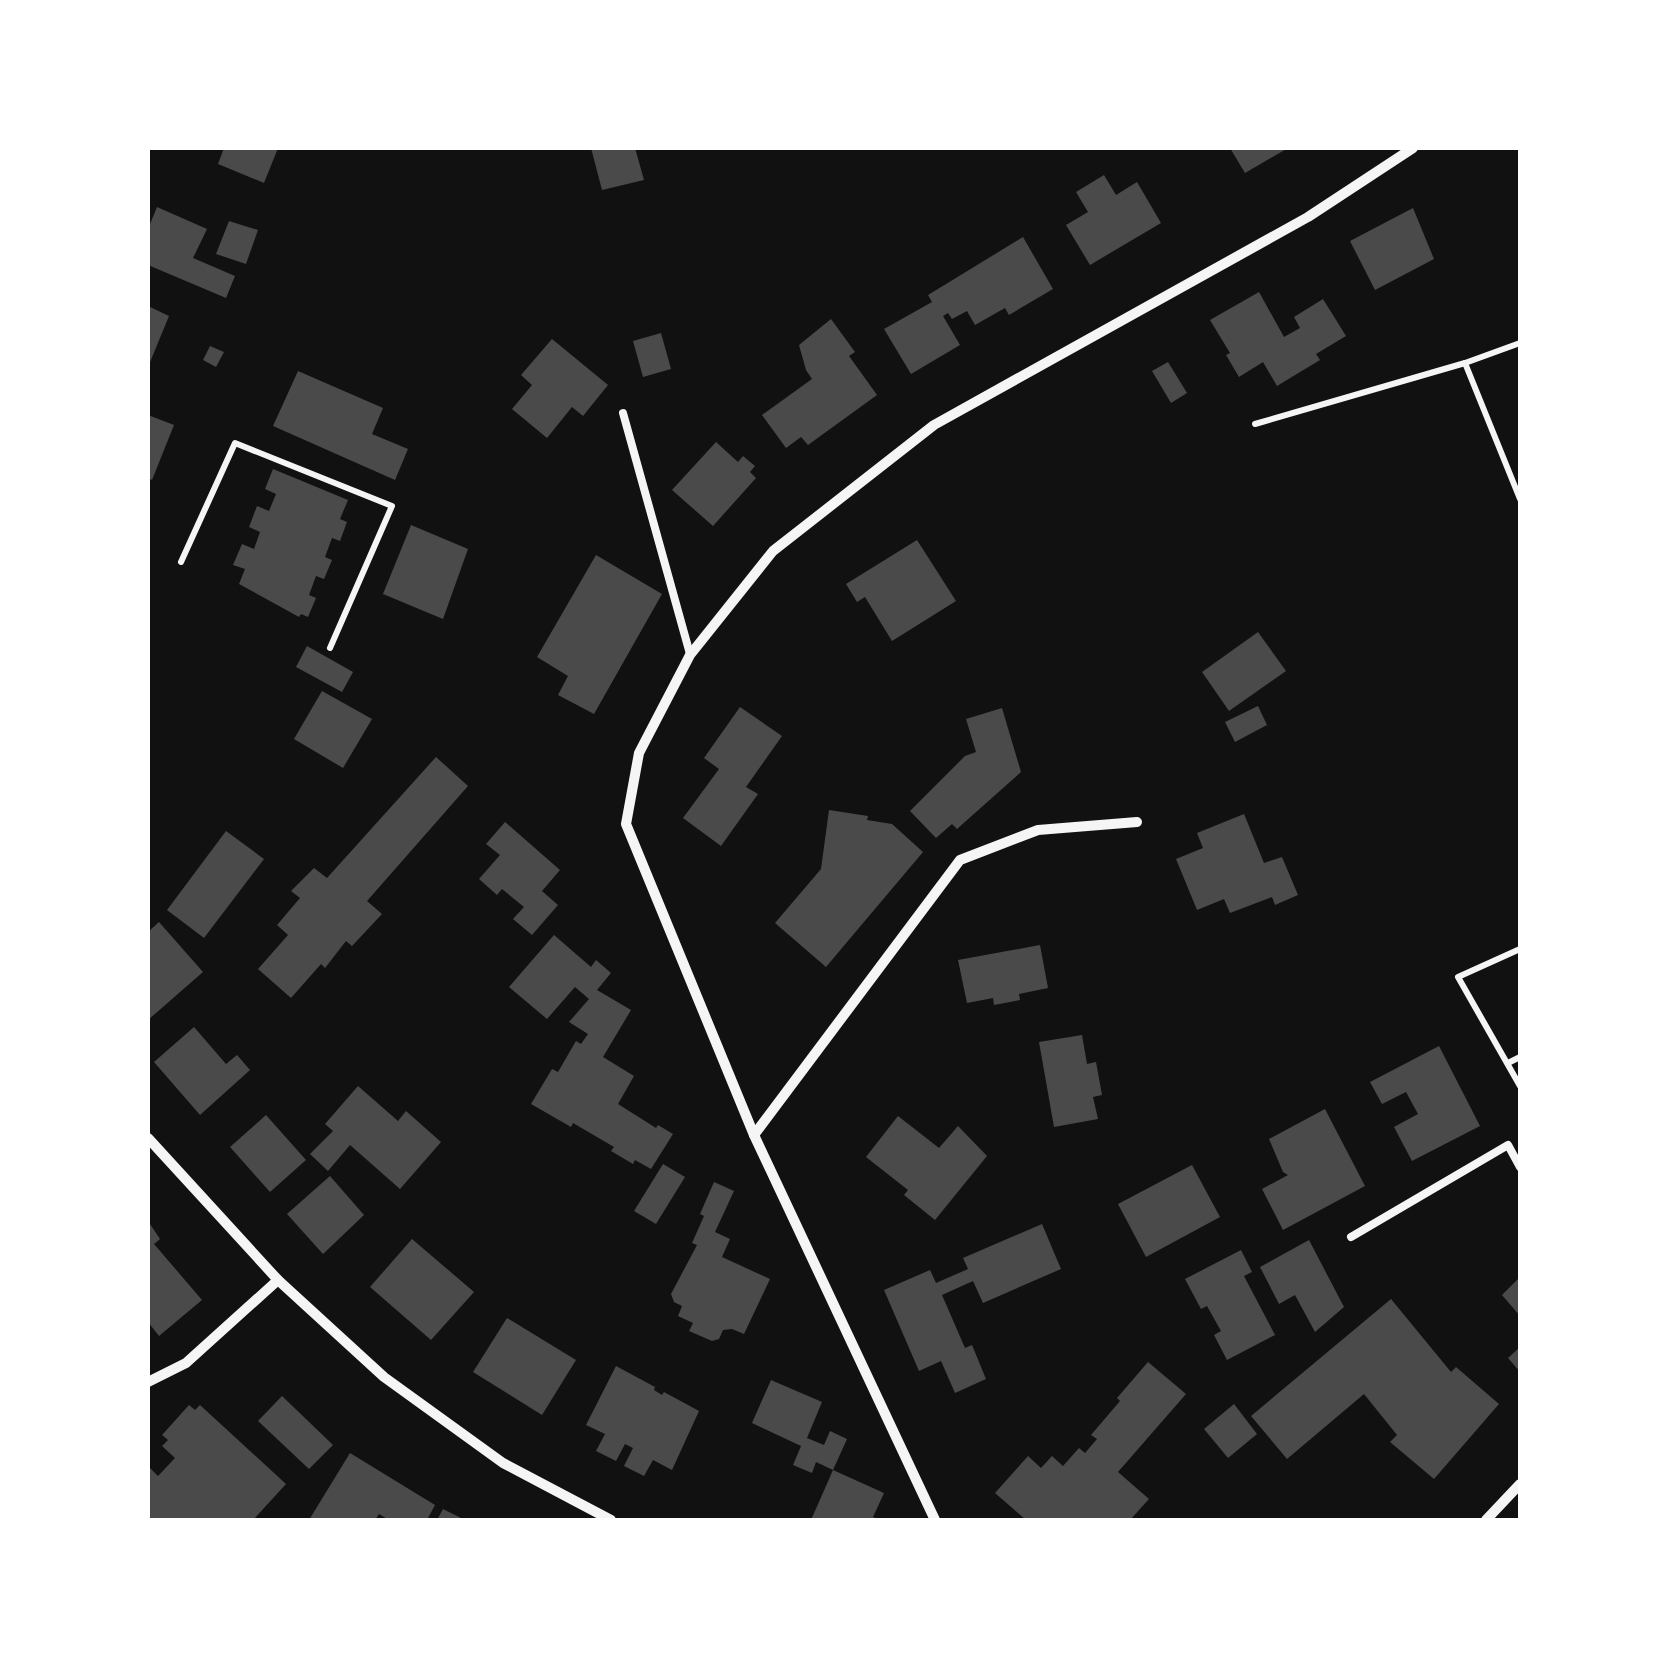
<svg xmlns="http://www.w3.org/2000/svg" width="1668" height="1668" viewBox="0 0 1668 1668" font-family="'Open Sans',sans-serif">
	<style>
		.building { fill: #4a4a4a }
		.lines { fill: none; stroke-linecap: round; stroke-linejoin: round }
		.path { stroke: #f5f5f5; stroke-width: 6 }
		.service { stroke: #f5f5f5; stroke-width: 8 }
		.minor { stroke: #f5f5f5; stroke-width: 10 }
	</style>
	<rect width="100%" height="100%" fill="#111"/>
	<!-- building -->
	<g class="building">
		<path d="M224,148H278L264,183L218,164Z"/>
		<path d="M591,148H635L644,180L602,190Z"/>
		<path d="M1230,148H1288L1245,173Z"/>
		<path d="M1104,175L1116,195L1137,182L1161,223L1090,265L1066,225L1088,212L1076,192Z"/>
		<path d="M157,207L207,229L193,258L235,276L226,298L148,265V229Z"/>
		<path d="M1413,208L1434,259L1375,290L1350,241Z"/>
		<path d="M229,221L258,230L246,264L216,254Z"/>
		<path d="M1023,237L1053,289L1009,315L1005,308L975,325L967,311L952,319L948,313L943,316L960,345L911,374L884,329L932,302L928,295Z"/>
		<path d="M1259,292L1284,337L1300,328L1294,317L1323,299L1346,336L1316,354L1320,360L1277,386L1263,362L1239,377L1226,355L1230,353L1210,320Z"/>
		<path d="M148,306L169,316L148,367Z"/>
		<path d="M831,319L855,352L849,356L877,395L808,445L801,437L786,448L762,415L812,379L806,370L799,345Z"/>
		<path d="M661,333L671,369L643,377L633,341Z"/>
		<path d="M552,339L608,385L583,416L572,407L547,438L512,409L532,385L521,375Z"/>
		<path d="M210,346L224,352L216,367L203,360Z"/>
		<path d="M1168,362L1187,393L1171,403L1152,371Z"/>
		<path d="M298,371L383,408L372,434L408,449L395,480L273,426Z"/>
		<path d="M148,415L174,425L152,480L148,478Z"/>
		<path d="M716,442L738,462L743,456L755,466L750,472L756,478L713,526L672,490Z"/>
		<path d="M273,469L348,500L340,519L347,522L340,541L332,538L325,557L332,560L324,579L316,576L309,595L316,598L308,617L301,614L299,617L239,584L245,569L233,565L242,544L254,549L260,532L249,527L257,506L269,511L276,494L265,489Z"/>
		<path d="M411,525L468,549L443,619L383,594Z"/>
		<path d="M917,540L956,601L892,641L865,597L857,602L846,584Z"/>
		<path d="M596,555L662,594L594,714L558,695L568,676L537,657Z"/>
		<path d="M1258,632L1286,671L1229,711L1202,672Z"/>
		<path d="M307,646L353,672L342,692L296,667Z"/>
		<path d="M322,691L372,719L343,768L294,739Z"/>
		<path d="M1258,706L1267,725L1235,742L1225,722Z"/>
		<path d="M740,707L782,736L746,787L758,794L721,846L683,818L719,769L704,758Z"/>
		<path d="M1002,708L1021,772L957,829L952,824L936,838L910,811L965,756L976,752L966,719Z"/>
		<path d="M436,757L468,786L367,901L382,914L352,946L346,941L325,968L321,964L291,998L258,969L288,935L277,925L300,898L291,891L314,868L327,878Z"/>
		<path d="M829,810L868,816L867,820L892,824L923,852L826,967L775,923L821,869Z"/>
		<path d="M1244,814L1264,863L1282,857L1298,895L1275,905L1272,897L1230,913L1224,899L1197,910L1176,859L1203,848L1197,833Z"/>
		<path d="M505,822L560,870L542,891L558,905L532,935L513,919L524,907L502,889L497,895L479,879L500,855L486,844Z"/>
		<path d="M226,831L264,859L204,938L167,910Z"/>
		<path d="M159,922L203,972L148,1020V932Z"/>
		<path d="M554,935L591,967L596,960L611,973L597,990L631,1010L603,1057L634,1076L618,1104L656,1128L658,1125L673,1134L651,1169L635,1160L633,1164L611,1151L614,1147L597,1137L573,1123L571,1127L531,1104L552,1069L558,1072L576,1041L581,1044L588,1034L569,1022L589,999L575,987L547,1019L509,987Z"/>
		<path d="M1040,945L1048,988L1019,994L1020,1000L994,1005L993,998L967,1003L958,960Z"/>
		<path d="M194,1027L226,1064L237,1055L250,1070L200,1115L154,1062Z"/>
		<path d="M1082,1035L1087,1064L1096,1062L1102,1095L1093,1097L1098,1119L1054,1127L1039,1042Z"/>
		<path d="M1439,1046L1480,1126L1412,1161L1394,1127L1418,1114L1406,1092L1382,1104L1370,1082Z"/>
		<path d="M358,1086L398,1121L406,1111L441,1142L400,1189L350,1145L328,1171L310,1154L333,1131L325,1124Z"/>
		<path d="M1325,1109L1365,1186L1283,1230L1262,1189L1288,1175L1283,1172L1269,1139Z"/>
		<path d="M266,1115L306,1160L270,1192L230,1147Z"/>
		<path d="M898,1116L939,1148L958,1126L987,1156L935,1220L904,1195L908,1190L866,1157Z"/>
		<path d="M663,1164L685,1177L656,1224L634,1211Z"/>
		<path d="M1192,1165L1220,1217L1146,1257L1118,1204Z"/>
		<path d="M330,1176L364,1215L323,1254L287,1214Z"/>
		<path d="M714,1182L734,1191L715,1232L730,1239L722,1257L770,1279L744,1334L732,1329L723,1330L719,1339L712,1341L689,1331L693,1323L678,1316L682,1306L674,1302L671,1294L697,1245L692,1243L704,1216L700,1214Z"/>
		<path d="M148,1221L160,1239L154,1244L202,1300L159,1336L148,1322Z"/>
		<path d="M1042,1224L1061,1269L983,1303L973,1281L942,1295L965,1348L972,1345L986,1379L955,1393L941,1361L919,1371L884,1290L930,1270L936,1283L968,1269L963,1258Z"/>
		<path d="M412,1239L474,1292L431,1340L370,1287Z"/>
		<path d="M1309,1240L1344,1307L1315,1332L1295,1295L1279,1304L1260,1267Z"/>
		<path d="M1241,1250L1252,1272L1244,1276L1275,1335L1227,1360L1214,1335L1221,1331L1207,1306L1201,1309L1185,1279Z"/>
		<path d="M1520,1277V1316L1502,1295Z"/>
		<path d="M1391,1299L1451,1372L1456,1367L1499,1404L1434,1479L1390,1442L1397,1435L1364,1394L1287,1459L1251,1416Z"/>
		<path d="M507,1318L576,1360L542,1415L473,1372Z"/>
		<path d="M1520,1347V1372L1508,1358Z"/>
		<path d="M1148,1362L1186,1394L1118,1472L1149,1499L1130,1520H1026L995,1493L1028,1456L1041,1468L1052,1456L1063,1466L1079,1448L1085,1453L1097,1439L1091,1435L1120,1401L1117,1398Z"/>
		<path d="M616,1366L655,1387L654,1390L662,1395L664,1392L699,1411L672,1470L653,1460L644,1476L624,1466L633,1448L625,1444L616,1461L596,1451L605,1434L586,1425Z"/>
		<path d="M771,1380L822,1402L807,1438L824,1445L830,1431L847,1439L833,1470L816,1462L812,1473L793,1465L801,1446L752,1423Z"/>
		<path d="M282,1396L333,1445L309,1469L258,1421Z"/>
		<path d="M1234,1404L1257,1434L1228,1458L1204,1429Z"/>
		<path d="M189,1405L195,1410L200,1405L286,1484L253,1520H148V1466L158,1476L175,1458L162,1446L168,1440L162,1435Z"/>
		<path d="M350,1453L435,1505L427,1520H389L379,1514L375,1520H309Z"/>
		<path d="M833,1470L884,1493L873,1517L880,1520H811Z"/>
		<path d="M443,1509L465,1520H437Z"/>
	</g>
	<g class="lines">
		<!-- path -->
		<g class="path">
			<path d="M1465,363L1520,499"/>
			<path d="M1255,424L1465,363L1520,343"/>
			<path d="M181,562L235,443L392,506L330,648"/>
			<path d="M1520,949L1458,977L1520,1086"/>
			<path d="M1508,1063L1520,1057"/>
		</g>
		<!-- service -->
		<g class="service">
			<path d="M623,413L690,654"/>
			<path d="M1351,1237L1508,1145L1520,1167"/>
		</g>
		<!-- minor -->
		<g class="minor">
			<path d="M754,1135L960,860L1038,830L1137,822"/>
			<path d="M148,1138L278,1280L384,1377L503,1463L611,1520"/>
			<path d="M148,1382L186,1363L278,1280"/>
			<path d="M935,1520L754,1135L626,824L639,753L690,655L773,551L934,425L1308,217L1413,148"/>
			<path d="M1486,1520L1520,1484"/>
		</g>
	</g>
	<!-- border -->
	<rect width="1668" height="1668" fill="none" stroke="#ffffff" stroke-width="300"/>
</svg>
